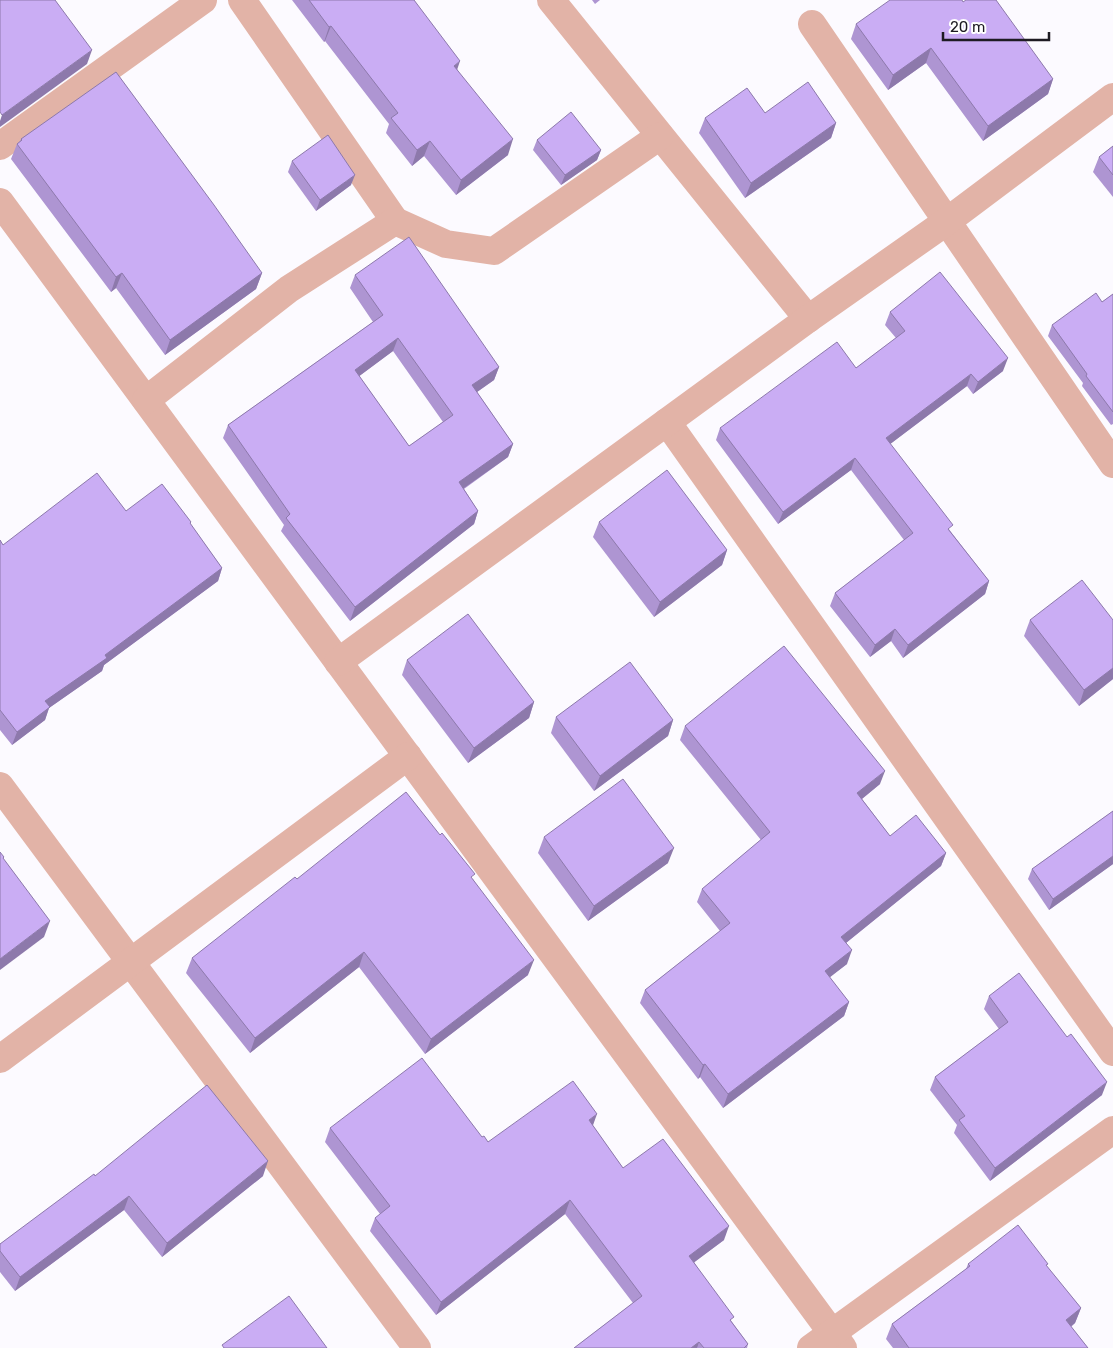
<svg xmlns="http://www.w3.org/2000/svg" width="1113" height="1348" viewBox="0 0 1113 1348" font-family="Rubik,sans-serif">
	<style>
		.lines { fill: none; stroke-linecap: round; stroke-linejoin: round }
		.street { stroke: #e2b3a7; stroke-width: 28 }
		.wall { fill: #ae95d2; fill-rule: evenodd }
		.shaded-wall { fill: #8d79ab }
		.building { fill: #caadf4; stroke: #8d79ab; fill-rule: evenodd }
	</style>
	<rect width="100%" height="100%" fill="#fcfaff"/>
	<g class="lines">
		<!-- street -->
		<g class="street">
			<path d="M242,0L395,221"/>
			<path d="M551,0L808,319"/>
			<path d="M812,24L1113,464"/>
			<path d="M0,146L203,0"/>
			<path d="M0,202L843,1348"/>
			<path d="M146,400L289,289L395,221L446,244L494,251L660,136"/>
			<path d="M667,422L1113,1052"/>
			<path d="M338,662L808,319L946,222L1113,97"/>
			<path d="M0,786L417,1348"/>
			<path d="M0,1059L408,756"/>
			<path d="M811,1348L1113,1130"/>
		</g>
	</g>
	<!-- wall -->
	<g class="wall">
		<path d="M292,0H414L457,69L508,155L456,195L424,156L412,166L386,133L389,124L325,41L324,42Z"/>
		<path d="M592,0H600L595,4Z"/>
		<path d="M963,2L1053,79L1048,94L983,141L926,63L888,90L851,39L856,24Z"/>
		<path d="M765,113L836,123L831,138L745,198L699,133L705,118Z"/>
		<path d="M21,139L262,273L256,289L165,355L116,288L111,292L11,159L17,144L20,141Z"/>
		<path d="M537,140L601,150L597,160L561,185L533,150Z"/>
		<path d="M1113,146V197L1093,172L1099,157Z"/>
		<path d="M292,161L351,185L316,211L288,172Z"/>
		<path d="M355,275L499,367L494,380L477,392L513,444L508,457L464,489L478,511L474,524L350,621L281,531L284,525L223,438L228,425L373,322L350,288ZM393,351L443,422L409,446L359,376Z"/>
		<path d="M1113,294V424L1111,425L1082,386L1083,383L1048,336L1052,325L1102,302Z"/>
		<path d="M890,312L1003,371L973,394L967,386L890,444L951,532L989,581L985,594L903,658L891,641L870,657L830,606L835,593L904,540L851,470L778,524L716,440L720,428L856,368L896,338L885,325Z"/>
		<path d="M126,511L190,524L222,568L218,581L104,665L102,671L49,708L45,720L12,745L0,730V540L3,545Z"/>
		<path d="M599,522L727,550L722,565L654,617L593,537Z"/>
		<path d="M1030,620H1113V679L1079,706L1024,636Z"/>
		<path d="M407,660L534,702L529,718L468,763L402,675Z"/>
		<path d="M556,717L673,720L668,736L594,791L551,733Z"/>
		<path d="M685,726L880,784L862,799L890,836L946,853L941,866L846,943L847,964L829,977L849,1002L844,1016L723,1108L700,1077L698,1079L640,1003L645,990L720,931L697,902L702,889L761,840L680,740Z"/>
		<path d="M1113,811V864L1049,910L1028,879L1032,869Z"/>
		<path d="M544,837L668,863L588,921L538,853Z"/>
		<path d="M297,879H473L528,975L425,1054L359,967L250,1053L186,973L192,958Z"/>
		<path d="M989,996L1102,1095L990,1181L954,1133L957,1125L930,1090L935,1077L999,1029L984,1009Z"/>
		<path d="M593,1126L623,1168L724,1240L694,1262L732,1322L748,1344L747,1348H574L633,1303L565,1214L436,1315L370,1231L375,1218L380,1214L325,1142L330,1128L482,1137L488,1142Z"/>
		<path d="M95,1176H263L162,1257L124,1210L15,1291L0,1272V1244Z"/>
		<path d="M968,1264L1047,1267L1081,1308L1075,1323L1071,1327L1088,1348H893L886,1339L892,1324L966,1269Z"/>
	</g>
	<!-- shaded-wall -->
	<g class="shaded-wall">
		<path d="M331,26L325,41L324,42L329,27Z"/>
		<path d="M931,48L926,63L888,90L893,75Z"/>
		<path d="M92,50L87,64L0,127V121L2,115Z"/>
		<path d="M460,61L455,76L454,66Z"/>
		<path d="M1053,79L1048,94L983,141L988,126Z"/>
		<path d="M836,123L831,138L745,198L751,183Z"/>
		<path d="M513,139L508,155L456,195L461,180Z"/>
		<path d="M430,141L424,156L412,166L417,150Z"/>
		<path d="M601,150L597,160L561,185L565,175Z"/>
		<path d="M355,175L351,185L316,211L320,200Z"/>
		<path d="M122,273L116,288L111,292L116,277Z"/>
		<path d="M262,273L256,289L165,355L170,340Z"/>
		<path d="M398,338L393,351L350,383L355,370Z"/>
		<path d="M1008,358L1003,371L973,394L978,382Z"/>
		<path d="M499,367L494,380L467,399L472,385Z"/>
		<path d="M971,374L967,386L881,451L886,438Z"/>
		<path d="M513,444L508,457L454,495L459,482Z"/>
		<path d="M855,458L851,470L778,524L783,512Z"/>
		<path d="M478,511L474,524L350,621L355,607Z"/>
		<path d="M727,550L722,565L654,617L660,602Z"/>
		<path d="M222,568L218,581L104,665L102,671L49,708L45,720L12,745L17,732L45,701L105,655Z"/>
		<path d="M989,581L985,594L903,658L908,645Z"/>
		<path d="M895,629L891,641L870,657L875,645Z"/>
		<path d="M1113,668V679L1079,706L1084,690Z"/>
		<path d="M534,702L529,718L468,763L474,748Z"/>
		<path d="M673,720L668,736L594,791L600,776Z"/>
		<path d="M885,771L880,784L852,807L857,793Z"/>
		<path d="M674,848L668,863L588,921L594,906Z"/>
		<path d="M946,853L941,866L836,951L841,937Z"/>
		<path d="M1113,856V864L1049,910L1053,899Z"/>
		<path d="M50,921L44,937L0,970V959Z"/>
		<path d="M852,950L847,964L820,985L825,971Z"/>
		<path d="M364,952L359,967L250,1053L255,1038Z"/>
		<path d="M534,960L528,975L425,1054L431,1039Z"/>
		<path d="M849,1002L844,1016L723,1108L728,1094Z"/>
		<path d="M705,1064L700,1077L698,1079L703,1065Z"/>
		<path d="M1107,1082L1102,1095L990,1181L995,1168Z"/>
		<path d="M597,1114L592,1128L589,1120Z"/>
		<path d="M268,1161L263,1176L162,1257L167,1243Z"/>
		<path d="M129,1196L124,1210L15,1291L20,1277Z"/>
		<path d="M570,1200L565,1214L436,1315L441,1302Z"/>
		<path d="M729,1226L724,1240L684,1270L689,1256Z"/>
		<path d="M1081,1308L1075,1323L1060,1335L1066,1320Z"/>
		<path d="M699,1342L697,1348H691Z"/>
	</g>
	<!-- building -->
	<g class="building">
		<path d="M0,0H55L92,50L2,115L0,112Z"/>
		<path d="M309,0H414L460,61L454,66L513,139L461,180L430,141L417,150L391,118L398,113L331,26L329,27Z"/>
		<path d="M890,0H962L963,2L966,0H996L1053,79L988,126L931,48L893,75L856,24Z"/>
		<path d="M116,72L214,205L262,273L170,340L122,273L116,277L17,144L22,140L21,139Z"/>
		<path d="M808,82L836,123L751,183L705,118L747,88L765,113Z"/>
		<path d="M571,112L601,150L565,175L537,140Z"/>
		<path d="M328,135L355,175L320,200L292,161Z"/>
		<path d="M1113,146V175L1099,157Z"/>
		<path d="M409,237L499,367L472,385L513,444L459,482L478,511L355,607L286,518L290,514L228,425L383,315L355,275ZM398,338L453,415L409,446L355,370Z"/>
		<path d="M940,272L1008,358L978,382L971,374L886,438L953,525L948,529L989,581L908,645L895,629L875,645L835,593L913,533L855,458L783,512L720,428L837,342L856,368L905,331L890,312Z"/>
		<path d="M1096,293L1102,302L1113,294V412L1086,376L1087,374L1052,325Z"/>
		<path d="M667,470L727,550L660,602L599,522Z"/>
		<path d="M97,473L126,511L162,484L191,522L190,523L222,568L105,655L107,658L45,701L50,707L17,732L0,710V540L3,545Z"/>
		<path d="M1082,580L1113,620V668L1084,690L1030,620Z"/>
		<path d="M468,614L534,702L474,748L407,660Z"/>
		<path d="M784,646L885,771L857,793L890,836L916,815L946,853L841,937L852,950L825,971L849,1002L728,1094L705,1064L703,1065L645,990L730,923L702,889L770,832L685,726Z"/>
		<path d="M630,662L673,720L600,776L556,717Z"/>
		<path d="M623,779L674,848L594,906L544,837Z"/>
		<path d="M406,792L440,835L442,833L475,874L471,877L534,960L431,1039L364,952L255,1038L192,958L295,877L297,879Z"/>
		<path d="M1113,811V856L1053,899L1032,869Z"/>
		<path d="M0,852L4,857L3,858L50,921L0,959Z"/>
		<path d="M1019,973L1067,1037L1071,1034L1107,1082L995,1168L959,1120L965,1116L935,1077L1008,1022L989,996Z"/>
		<path d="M422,1058L482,1137L484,1136L488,1142L573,1081L597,1114L589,1120L623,1168L663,1139L729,1226L689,1256L734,1317L730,1320L748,1344L744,1348H704L699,1342L691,1348H574L642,1296L570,1200L441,1302L375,1218L390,1206L330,1128Z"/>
		<path d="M207,1085L268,1161L167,1243L129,1196L20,1277L0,1251V1244L94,1174L95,1176Z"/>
		<path d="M1018,1225L1048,1264L1046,1265L1081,1308L1066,1320L1088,1348H909L892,1324L970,1266L968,1264Z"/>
		<path d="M289,1296L327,1348H224L222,1345Z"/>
	</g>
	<!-- scale -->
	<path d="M943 32v8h106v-8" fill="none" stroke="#1e1b23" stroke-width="2.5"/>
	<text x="950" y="32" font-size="15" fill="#1e1b23" stroke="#ffffff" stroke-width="4" paint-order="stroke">20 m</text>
</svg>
